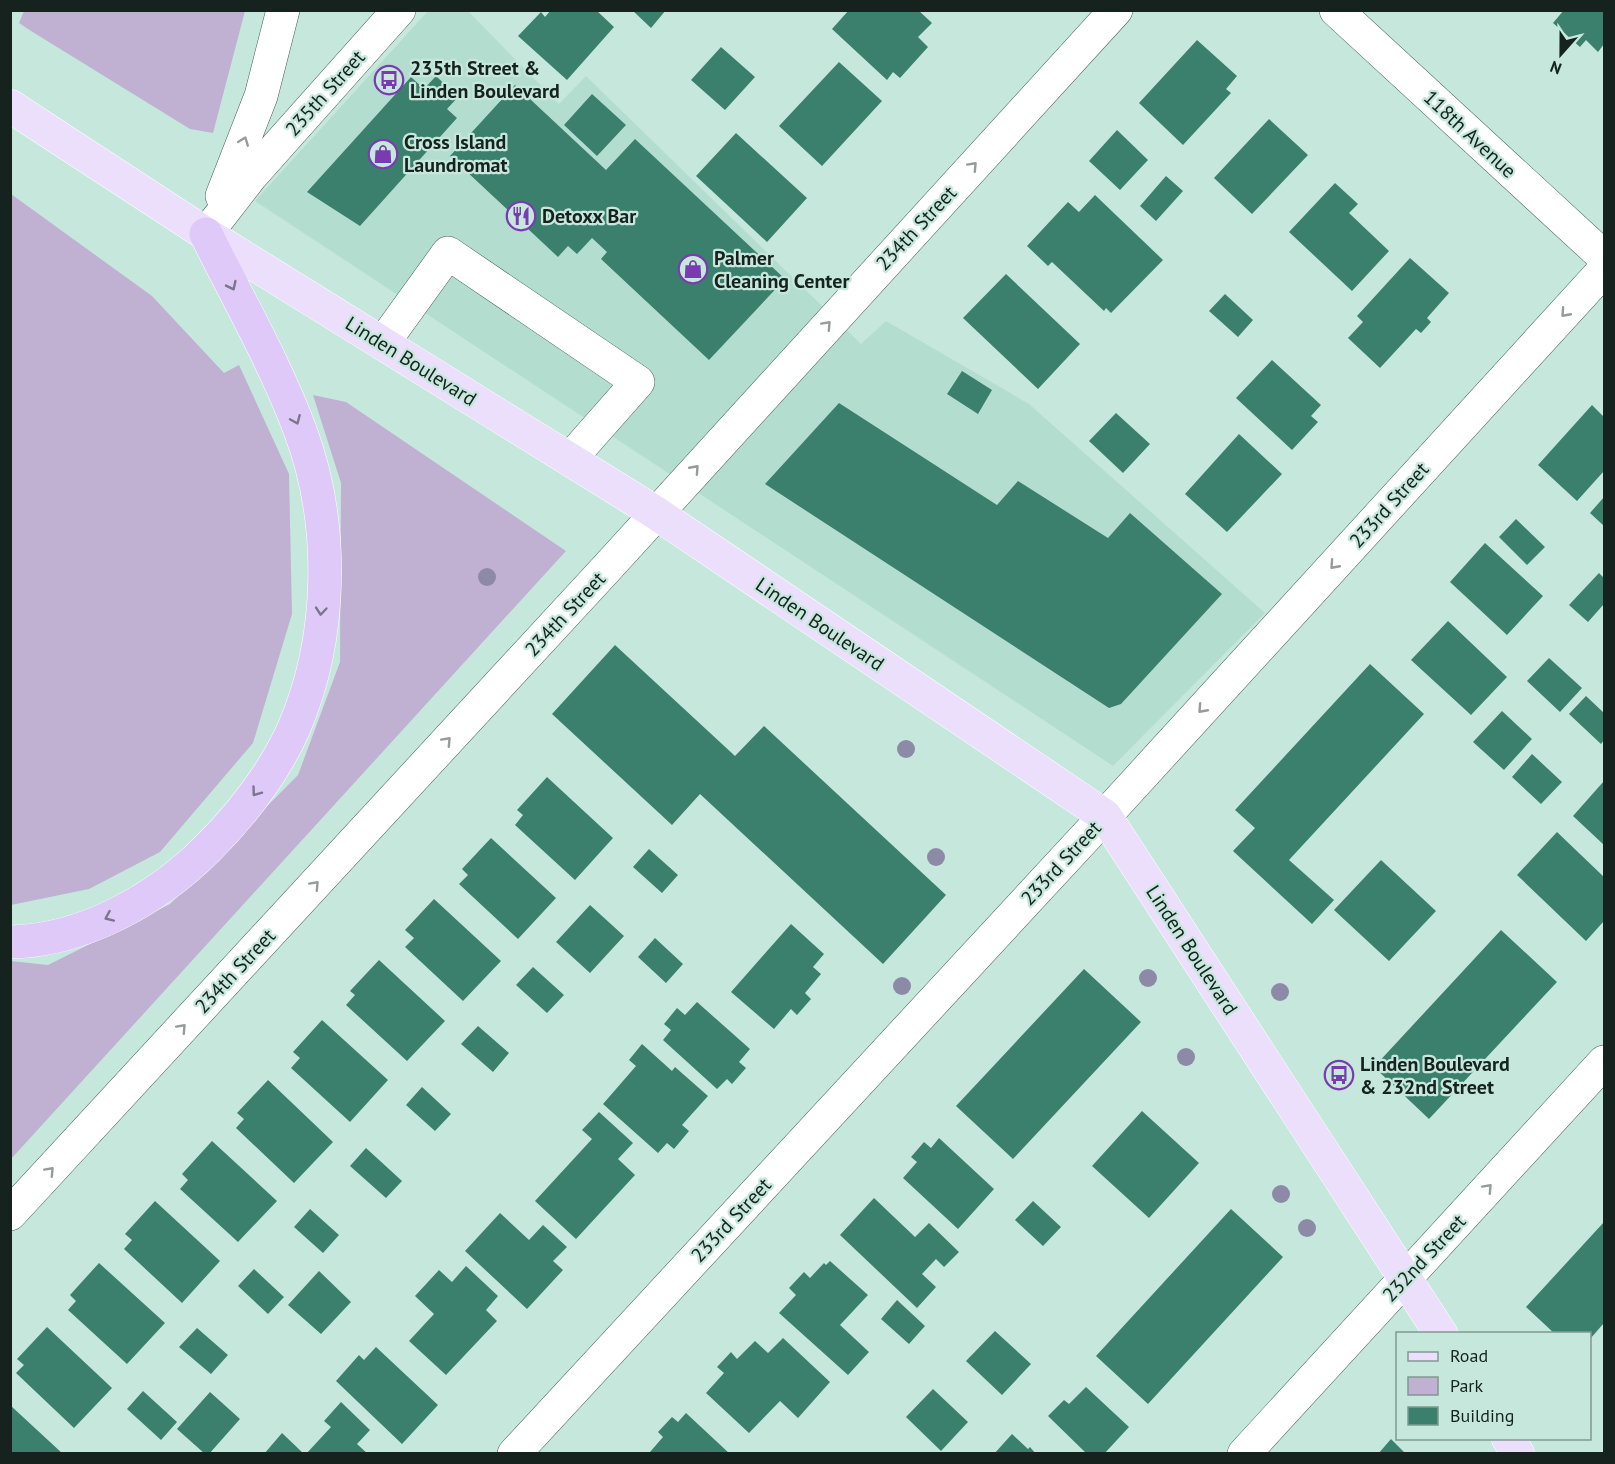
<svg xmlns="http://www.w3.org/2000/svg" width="1615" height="1464" font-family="'PT Sans',sans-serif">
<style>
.built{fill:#b3decf}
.green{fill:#c0b1d3}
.building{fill:#3a806c}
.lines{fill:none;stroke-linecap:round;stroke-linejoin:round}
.minor-casing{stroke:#446258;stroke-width:34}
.major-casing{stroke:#fff;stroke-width:34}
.highway-casing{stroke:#fff;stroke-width:34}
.minor{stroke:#fff;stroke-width:33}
.major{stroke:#ecdffb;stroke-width:33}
.highway{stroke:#dfc9f8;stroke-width:33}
.tree{fill:#8d8aa8}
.oneway{stroke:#969c9a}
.oneway2{stroke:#7a768b}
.labels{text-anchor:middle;stroke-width:4.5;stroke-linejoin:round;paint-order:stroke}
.poi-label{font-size:20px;font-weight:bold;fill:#16221e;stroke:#c6e8dc;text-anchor:start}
.street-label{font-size:20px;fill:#16221e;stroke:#c6e8dc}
</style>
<rect width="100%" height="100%" fill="#c6e8dc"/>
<path class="built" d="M428,11h40l91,93 27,-28 275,268 25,-23 143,83 236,209 -152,153 -858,-565z"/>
<path class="green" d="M24,11h221l-32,122 -23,-4 -159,-98 -12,-8z
M11,194l141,102 72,77 15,-8 50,109 3,140 -39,129 -93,109 -71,37 -78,16z
M313,395l33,7 220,149 -555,608v-198l37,4 122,-61 128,-129 42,-113 1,-179z"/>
<path class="building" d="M551,10h45l18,17 -47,53 -49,-44 23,-24 4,5z
M632,10h34l-15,18z
M849,10h69l14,13 -14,14 10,10 -28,31 -7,-6 -6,8 -55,-51z
M1564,10h40v34l-6,8 -12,-12 -6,7 -27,-24z
M1197,40l40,36 -11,13 5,4 -48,52 -44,-42z
M721,47l34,30 -30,33 -34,-30z
M839,62l43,39 -60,65 -43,-40z
M436,76l22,21 -11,12 10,9 -97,108 -53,-34 104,-115 13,12z
M515,85l91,85 29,-31 150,140 -76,81 -108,-101 6,-7 -15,-14 -15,16 -9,-8 -10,11 -108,-101z
M592,94l34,31 -29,31 -33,-31z
M1269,119l39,36 -56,59 -38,-36z
M1117,130l31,30 -28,30 -31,-29z
M736,133l71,65 -40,44 -71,-66z
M1166,176l17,15 -27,30 -16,-15z
M1335,183l23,21 -9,9 40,38 -37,40 -63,-59z
M1095,195l68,65 -52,53 -5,-5 -2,3 -52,-49 -4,4 -21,-20 41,-44 11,10z
M1410,258l39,35 -22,25 4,4 -10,11 -5,-4 -36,39 -32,-30 15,-16 -6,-6z
M1006,274l74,70 -42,45 -75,-71z
M1225,294l28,26 -15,17 -29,-26z
M1272,360l49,45 -10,11 7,6 -26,28 -56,-52z
M962,371l30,19 -14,24 -31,-20z
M839,403l158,102 21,-24 90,57 22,-25 92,81 -101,110 -12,4 -344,-224z
M1592,405l12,12v54l-27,30 -39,-36z
M1116,413l34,31 -27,29 -34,-32z
M1239,434l43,40 -55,58 -42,-38z
M1604,497v29l-14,-13z
M1516,519l29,28 -18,18 -28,-28z
M1485,543l58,53 -36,39 -57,-53z
M1599,573l5,5v26l-16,18 -19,-17z
M1448,621l59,56 -36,38 -60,-55z
M615,645l120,111 29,-30 182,169 -63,69 -183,-170 -28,31 -120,-111z
M1549,658l33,30 -22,24 -33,-31z
M1370,664l54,50 -135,146 45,40 -22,24 -79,-73 22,-23 -20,-18z
M1586,696l18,17v27l-3,4 -32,-30z
M1502,711l30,28 -28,31 -31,-28z
M1532,754l30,28 -21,22 -29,-27z
M547,777l66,61 -38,42 -60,-55 8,-10 -6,-5z
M1604,781v64l-31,-29z
M1557,832l47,45v44l-18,20 -69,-66z
M491,838l65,60 -38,41 -59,-55 9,-9 -6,-6z
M649,849l29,26 -16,18 -29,-26z
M1381,860l55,51 -47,50 -55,-51z
M434,899l67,62 -38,40 -58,-54 9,-9 -9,-8z
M590,905l34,31 -34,37 -34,-31z
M791,924l33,30 -11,13 8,7 -16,19 6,6 -14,16 -6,-6 -17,20 -43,-37z
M1501,930l56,52 -128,137 -55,-52z
M655,938l28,26 -17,19 -28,-26z
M379,960l66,61 -38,40 -61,-56 9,-10 -5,-4z
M533,967l31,28 -17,18 -31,-28z
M1084,969l57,53 -128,137 -57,-53z
M697,1002l53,47 -11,13 7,6 -14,16 -5,-5 -10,10 -54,-49 8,-10 -7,-6 13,-16 8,7z
M322,1020l66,60 -38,42 -59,-54 9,-10 -7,-6z
M478,1026l31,27 -16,19 -32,-28z
M642,1044l30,27 3,-4 33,29 -26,29 7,6 -15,18 -7,-6 -9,10 -55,-49 33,-38 -7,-6z
M268,1080l65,62 -39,41 -58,-55 8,-9 -7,-6z
M422,1087l29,27 -16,17 -29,-26z
M1142,1111l57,52 -50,55 -57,-52z
M599,1112l34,31 -15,16 17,16 -59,64 -41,-38 57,-62 -10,-9z
M939,1138l55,51 -36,40 -55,-51 14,-16 -6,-5 13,-15 7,6z
M212,1141l65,60 -39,41 -58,-53 8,-9 -6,-6z
M366,1148l36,33 -16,17 -36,-32z
M874,1198l41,39 14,-14 30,29 -15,15 -8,-8 -14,15 14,13 -19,21 -77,-73z
M155,1201l65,60 -38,42 -58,-54 8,-9 -7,-6z
M1033,1201l28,26 -18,19 -28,-26z
M310,1209l29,26 -16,18 -29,-26z
M1231,1209l52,48 -135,147 -52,-48z
M500,1213l29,27 14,-15 24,22 -14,14 10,9 -36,39 -62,-58z
M1604,1222v101l-14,16v-5h-35l-29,-27z
M830,1261l38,34 -28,30 29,27 -21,23 -69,-62 17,-18 -7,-7 15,-16 6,6 14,-15 2,2z
M99,1263l66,60 -38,41 -59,-54 8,-9 -6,-6z
M466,1266l32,30 -12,14 11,11 -51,54 -37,-34 25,-27 -19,-18 24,-26 13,12z
M254,1269l30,28 -16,17 -30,-28z
M319,1271l32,31 -30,32 -33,-29z
M897,1300l28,26 -16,18 -28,-25z
M47,1327l65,61 -38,40 -58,-55 8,-8 -7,-6z
M197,1328l31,27 -17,19 -32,-27z
M995,1331l36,33 -29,31 -36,-34z
M783,1338l47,44 -32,36 -18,-17 -31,32 -43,-40 18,-20 -7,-6 14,-15 6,7 18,-18 13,12z
M376,1347l62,58 -36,39 -66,-63 23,-26 5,5z
M1086,1387l43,40 -25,27h-17l-39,-38 16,-16 5,4z
M933,1389l35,33 -27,29 -35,-34z
M143,1391l34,31 -16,18 -34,-31z
M210,1392l30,27 -31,35h-4l-28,-25z
M341,1402l29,28 -13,14 11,10h-62l25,-27 -7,-6z
M10,1405l53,49h-53z
M686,1413l44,41 -80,-2 13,-15 -5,-5 14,-15 6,5z
M282,1433l22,21h-40z
M1012,1434l16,15 2,-2 6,7h-42z
M1391,1439l15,15h-28z"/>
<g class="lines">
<g class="minor-casing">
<path id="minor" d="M1336,10l268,247
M222,196l39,-100 22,-86
M206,234l45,-58 148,-166
M383,343l65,-90 190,129 -68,77
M10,1214l596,-645 510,-559
M514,1454l591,-638 499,-546
M1244,1454l360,-392"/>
</g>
<g class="major-casing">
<path id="major" d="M10,106l196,128 450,279 449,303 336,518
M1508,1438l10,16"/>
</g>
<g class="highway-casing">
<path id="highway" d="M10,942c73,-1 147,-43 197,-93 35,-35 67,-76 87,-121 39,-91 41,-205 6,-298 -25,-67 -62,-131 -94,-196"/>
</g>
<use href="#minor" class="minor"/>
<use href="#major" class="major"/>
<use href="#highway" class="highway"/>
</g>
<g class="tree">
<circle cx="487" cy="577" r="9"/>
<circle cx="906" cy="749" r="9"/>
<circle cx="936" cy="857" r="9"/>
<circle cx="1148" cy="978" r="9"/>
<circle cx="902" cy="986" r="9"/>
<circle cx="1280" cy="992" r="9"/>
<circle cx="1186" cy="1057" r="9"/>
<circle cx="1281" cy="1194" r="9"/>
<circle cx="1307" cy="1228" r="9"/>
</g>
<defs><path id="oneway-chevron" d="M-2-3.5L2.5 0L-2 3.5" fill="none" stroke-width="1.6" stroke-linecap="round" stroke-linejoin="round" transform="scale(1.5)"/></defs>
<g class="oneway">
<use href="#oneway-chevron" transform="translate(244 141) rotate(-69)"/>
<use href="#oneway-chevron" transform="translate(973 166) rotate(-47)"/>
<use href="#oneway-chevron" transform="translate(1565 313) rotate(132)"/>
<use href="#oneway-chevron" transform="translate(827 325) rotate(-47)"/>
<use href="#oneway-chevron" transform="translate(695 469) rotate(-48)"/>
<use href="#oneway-chevron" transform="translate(1334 565) rotate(132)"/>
<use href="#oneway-chevron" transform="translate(1202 709) rotate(132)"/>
<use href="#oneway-chevron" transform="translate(447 741) rotate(-47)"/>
<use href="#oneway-chevron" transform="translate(315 885) rotate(-47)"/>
<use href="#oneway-chevron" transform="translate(182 1028) rotate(-47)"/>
<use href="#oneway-chevron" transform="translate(50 1171) rotate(-47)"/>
<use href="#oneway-chevron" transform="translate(1488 1188) rotate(-47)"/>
</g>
<g class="oneway2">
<use href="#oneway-chevron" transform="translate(232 286) rotate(64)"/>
<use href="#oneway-chevron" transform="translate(296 420) rotate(67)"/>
<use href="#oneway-chevron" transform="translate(321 611) rotate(95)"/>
<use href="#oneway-chevron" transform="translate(256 792) rotate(126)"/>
<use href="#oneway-chevron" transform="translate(109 917) rotate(156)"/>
</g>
<defs>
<g id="bus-ring" transform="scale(1.5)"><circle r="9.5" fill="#c6e8dc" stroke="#7b3bb0" stroke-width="1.5"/><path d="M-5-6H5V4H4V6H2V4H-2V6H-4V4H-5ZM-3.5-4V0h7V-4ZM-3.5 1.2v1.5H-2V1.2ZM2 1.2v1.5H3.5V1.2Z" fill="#7b3bb0"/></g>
<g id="shop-ring" transform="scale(1.5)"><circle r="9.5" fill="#c6e8dc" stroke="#7b3bb0" stroke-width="1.5"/><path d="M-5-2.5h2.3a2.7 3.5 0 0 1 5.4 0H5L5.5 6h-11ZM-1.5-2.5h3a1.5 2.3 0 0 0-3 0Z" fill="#7b3bb0"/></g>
<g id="restaurant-ring" transform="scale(1.5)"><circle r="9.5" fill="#c6e8dc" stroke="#7b3bb0" stroke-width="1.5"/><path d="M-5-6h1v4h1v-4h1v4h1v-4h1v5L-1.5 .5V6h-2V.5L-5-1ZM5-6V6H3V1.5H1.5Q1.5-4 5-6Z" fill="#7b3bb0"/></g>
</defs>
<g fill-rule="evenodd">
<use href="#bus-ring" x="389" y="80"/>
<use href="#shop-ring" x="383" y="154"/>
<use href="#restaurant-ring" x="521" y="216"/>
<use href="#shop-ring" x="693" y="269"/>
<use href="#bus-ring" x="1339" y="1075"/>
</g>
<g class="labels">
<g class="poi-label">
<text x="410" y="75">235th Street &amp;<tspan x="410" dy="23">Linden Boulevard</tspan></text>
<text x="404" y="149">Cross Island<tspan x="404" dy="23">Laundromat</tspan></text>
<text x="542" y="223">Detoxx Bar</text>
<text x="714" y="265">Palmer<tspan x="714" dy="23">Cleaning Center</tspan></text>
<text x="1360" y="1071">Linden Boulevard<tspan x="1360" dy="23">&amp; 232nd Street</tspan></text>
</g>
<g class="street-label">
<text transform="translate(325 93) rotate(-48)" y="7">235th Street</text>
<text transform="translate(1470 134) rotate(43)" y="7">118th Avenue</text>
<text transform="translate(916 228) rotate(-47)" y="7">234th Street</text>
<text transform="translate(411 361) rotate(32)" y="7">Linden Boulevard</text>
<text transform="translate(1389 505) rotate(-48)" y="7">233rd Street</text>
<text transform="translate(565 614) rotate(-47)" y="7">234th Street</text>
<text transform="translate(820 624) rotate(34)" y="7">Linden Boulevard</text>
<text transform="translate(1061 863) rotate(-47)" y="7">233rd Street</text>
<text transform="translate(1192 950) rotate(57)" y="7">Linden Boulevard</text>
<text transform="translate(235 971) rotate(-47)" y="7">234th Street</text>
<text transform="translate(731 1220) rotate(-47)" y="7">233rd Street</text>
<text transform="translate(1424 1258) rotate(-47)" y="7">232nd Street</text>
</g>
</g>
<rect width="1615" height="1464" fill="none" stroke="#16221e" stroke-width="24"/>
<rect x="1396" y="1332" width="195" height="108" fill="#c6e8dc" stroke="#809990" stroke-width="1.5"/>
<rect x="1408" y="1352" width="30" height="9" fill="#ecdffb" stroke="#809990" stroke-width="1.5"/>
<text x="1450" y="1362" font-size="18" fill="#16221e">Road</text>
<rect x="1408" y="1377" width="30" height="18" fill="#c0b1d3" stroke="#809990" stroke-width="1.5"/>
<text x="1450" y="1392" font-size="18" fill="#16221e">Park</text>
<rect x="1408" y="1407" width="30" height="18" fill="#3a806c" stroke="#809990" stroke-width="1.5"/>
<text x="1450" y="1422" font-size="18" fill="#16221e">Building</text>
<g transform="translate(1561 54) rotate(201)" stroke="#c6e8dc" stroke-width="4.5" paint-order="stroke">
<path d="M0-4.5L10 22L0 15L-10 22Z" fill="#16221e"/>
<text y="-9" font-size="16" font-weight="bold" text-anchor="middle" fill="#16221e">N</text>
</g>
</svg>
